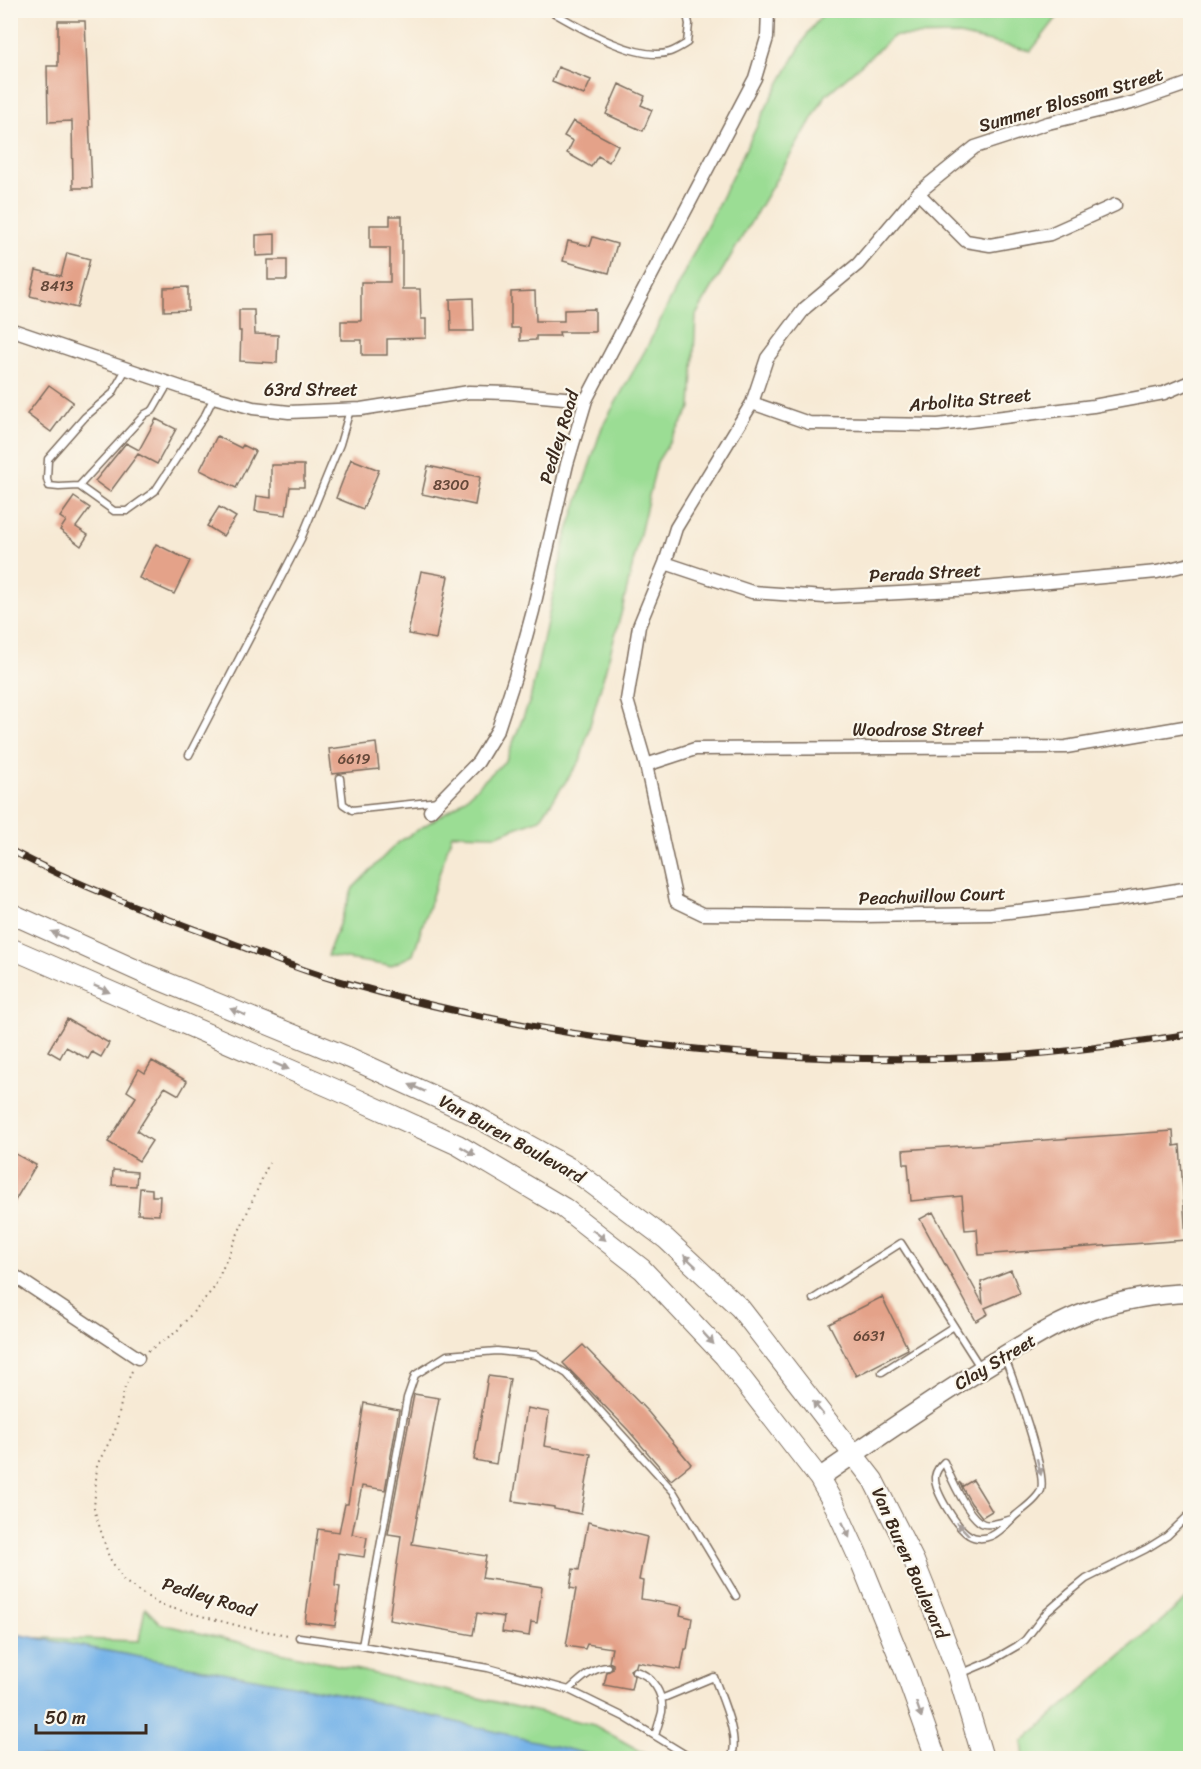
<svg xmlns="http://www.w3.org/2000/svg" width="1201" height="1769" font-family="Sriracha,sans-serif">
<style>
.green{fill:#9bdd94;stroke:#6b8459;stroke-width:1.5}
.water{fill:#76b3e8;stroke:#586e83;stroke-width:1.5}
.building{fill:#e4a289}
.lines{fill:none;stroke-linecap:round;stroke-linejoin:round}
.service-casing{stroke:#7d6d5e;stroke-width:9}
.minor-casing{stroke:#7d6d5e;stroke-width:15}
.secondary-casing{stroke:#7d6d5e;stroke-width:21}
.primary-casing{stroke:#7d6d5e;stroke-width:22}
.path{stroke:#7d6d5e;stroke-width:2;stroke-dasharray:1.5 4.5;stroke-linecap:butt}
.service{stroke:#fff;stroke-width:6}
.minor{stroke:#fff;stroke-width:12}
.secondary{stroke:#fff;stroke-width:18}
.primary{stroke:#fff;stroke-width:20}
.rail-casing{stroke:#3b2a1e;stroke-width:7}
.rail{stroke:#fbf7ec;stroke-width:4.5;stroke-dasharray:14;stroke-linecap:butt}
.oneway{fill:#a79f9a}
.labels{text-anchor:middle;stroke-width:4.5;stroke-linejoin:round;paint-order:stroke}
.number-label{font-size:15px;fill:#654839}
.street-label{font-size:18px;fill:#3b2a1e;stroke:#fbf7ec}
</style>
<rect width="100%" height="100%" fill="#fbf7ec"/>
<filter id="ink" filterUnits="userSpaceOnUse"><feTurbulence type="fractalNoise" baseFrequency=".0167" numOctaves="2"/><feDisplacementMap in="SourceGraphic" scale="12" xChannelSelector="R" yChannelSelector="G"/><feConvolveMatrix kernelMatrix="1 2 1 2 8 2 1 2 1" color-interpolation-filters="sRGB"/></filter>
<filter id="wash" filterUnits="userSpaceOnUse"><feTurbulence type="fractalNoise" baseFrequency=".008" numOctaves="4" result="noise"/><feDisplacementMap in="SourceGraphic" scale="24" xChannelSelector="R" yChannelSelector="G"/><feGaussianBlur stdDeviation="1.35" result="paint"/><feColorMatrix in="noise" values="0 0 0 0 0 0 0 0 0 0 0 0 0 0 0 0 0 1.4 0 .05"/><feComposite in="paint" operator="in"/></filter>
<g filter="url(#wash)">
<rect width="100%" height="100%" fill="#f7ead5"/>
<path class="green" d="M825,11h237l-31,40 -72,-16 -65,1 -68,59 -130,220 -5,93 -34,54 -36,152 -41,147 -40,58 -43,16 -45,-1 -39,121 -23,11 -63,-10 26,-68 44,-45 62,-39 47,-44 24,-60 35,-160 37,-113 45,-80 122,-245 39,-69z
M1190,1596v162h-166l-2,-16z
M145,1608l16,16 433,101 59,33h-642v-121l128,4z"/>
<path class="water" d="M10,1633l331,61 263,64h-593z"/>
<g id="blocks">
<path class="building" d="M58,21h27l7,167h-19l-1,-67 -24,1 -1,-56h11z
M558,67l33,13 -7,15 -32,-13z
M619,84l26,12 -4,9 11,5 -9,21 -37,-17z
M573,121l45,24 -9,17 -11,-6 -7,11 -24,-14 6,-12 -9,-5z
M390,216h12v73h18l1,30h5v19l-39,1v16h-25v-15h-21v-19h20v-39h29v-34h-20v-23h20z
M275,234v21l-19,1v-21z
M593,237l24,7 -8,29 -46,-12 5,-20 22,5z
M67,253l23,6 -13,49 -47,-12 6,-26 25,6z
M268,260h19v20h-19z
M188,287v23l-24,1v-23z
M535,291l1,30h28v-11l31,-1v23h-36l1,4h-24v4l-16,1v-13h-9v-36z
M473,298l1,33h-23l-1,-32z
M239,310h15l1,24 23,1 -1,28 -37,-2 1,-30h-2z
M49,385l24,17 -22,30 -24,-18z
M156,419l20,10 -19,35 -19,-10 -28,38 -15,-11 31,-38 13,7z
M217,436l24,12 2,-3 12,6 -19,37 -36,-18z
M351,459l28,11 -16,39 -27,-11z
M271,465h33v22h-14l-4,28 -31,-4 2,-15 14,2z
M428,466l52,11 -5,28 -53,-11z
M74,497l16,11 -14,19 12,8 -7,11 -21,-16 6,-9 -6,-4z
M219,507l17,10 -13,19 -16,-10z
M156,544l34,17 -16,33 -35,-16z
M421,571l27,5 -12,63 -28,-5z
M376,743l3,26 -47,5 -3,-25z
M67,1019l42,24 -8,14 -9,-5 -4,7 -22,-12 -6,11 -12,-7z
M152,1061l35,20 -8,14 -14,-8 -28,44 15,10 -13,20 -31,-19 28,-45 -9,-6 12,-22 6,4z
M1173,1131l1,15 6,-1 6,95 -207,15 -2,-26 -12,1 -3,-34 -51,5 -3,-37h-4l-1,-14z
M10,1151l26,14 -26,44z
M113,1170l24,2 -1,14 -24,-1z
M140,1188l12,1v7h8l-1,19 -21,-1z
M933,1212l50,92 -2,-22 30,-12 9,23 -35,15 3,6 -12,7 -56,-102z
M882,1297l26,52 -52,27 -27,-52z
M583,1345l66,68 42,51 -20,16 -43,-50 -65,-67z
M488,1376l22,3 -14,85 -22,-4z
M414,1394l25,4 -27,146 74,12 -4,22 60,9 -5,36 -6,-1 -2,14 -27,-4 2,-15 -27,-4 -4,22 -84,-15 12,-84 -13,-2z
M364,1403l35,7 -14,80 -23,-4 -10,48 15,3 -3,20 -26,-4 -3,33 5,1 -5,39 -30,-4 13,-93 21,3 6,-28h3z
M527,1408l22,4 -5,34 47,8 -10,60 -27,-5v-2l-41,-6z
M973,1480l19,31 -10,6 -11,-14 -12,-21 4,4z
M588,1522l59,15 -8,43 4,1 -2,18 41,7 -2,9 12,3 -5,31h-2l-4,21 -44,-8 -1,4 -6,4 4,6 -3,14 -27,-5 3,-13 6,-3v-5l-4,-2 3,-14 -25,-4 -2,5 -19,-3 10,-57 -6,-1 3,-19 6,1z"/>
</g>
</g>
<g filter="url(#ink)">
<use href="#blocks" fill-opacity="0" stroke="#7d6d5e" stroke-width="1.5"/>
<g class="lines">
<g class="service-casing">
<path id="service" d="M549,10c28,16 89,53 121,42 6,-2 12,-6 17,-9l2,-19 -3,-14
M168,384l-15,26 -8,4 -66,72 35,25h13l28,-20 50,-76 9,-18
M79,486l-20,1 -10,-1 -2,-7 1,-20 37,-42 27,-23 14,-25
M189,755l112,-216 39,-95 10,-34
M340,778l3,26 9,6 87,-9
M813,1299l88,-56 79,124
M1005,1358c8,21 42,114 36,132 -4,10 -18,19 -26,26 -7,7 -15,16 -24,20 -7,3 -16,3 -22,-1 -12,-7 -35,-44 -34,-58 1,-7 5,-11 9,-15 6,14 25,58 40,62 8,2 20,-3 28,-5
M882,1372l72,-46
M299,1637l63,9
M635,1671c17,4 29,23 27,41 -2,8 -5,16 -7,24
M960,1674l31,-13 26,-15 8,-6 21,-27 24,-21 16,-13 60,-30 21,-13 23,-22
M569,1690c11,-10 24,-23 39,-23
M661,1699l53,-22c7,20 27,62 17,81
M691,1758l-67,-41 -55,-27 -81,-22 -126,-22 45,-248 8,-23 32,-20 50,-4 39,4 31,19 106,117 63,105"/>
</g>
<g class="minor-casing">
<path id="minor" d="M1190,83l-55,19 -87,21 -73,24 -57,46 -60,71 -53,44 -38,50 -15,45 -76,125 -11,35 -26,63 -12,74 19,65 30,136 27,13 159,2 129,-2 123,-14 76,-12
M918,193l48,48 24,4 60,-11 65,-29
M10,329l182,62 61,17 36,4 72,-3 108,-17 40,1 77,7
M752,403l57,20 129,2 155,-19 71,-13 26,-11
M665,563l87,29 73,5 148,-8 184,-17 33,-8
M646,765l49,-16 371,-2 124,-21
M430,811l48,-49 20,-33 17,-52 18,-66 34,-147 19,-64 169,-322 12,-40 1,-28
M10,1273l128,85"/>
</g>
<g class="secondary-casing">
<path id="secondary" d="M819,1478c58,-40 116,-80 176,-117 29,-17 60,-38 92,-49 34,-12 68,-18 103,-19"/>
</g>
<g class="primary-casing">
<path id="primary" d="M10,913l133,60 207,85 116,53 109,60 91,68 74,69 133,172 41,81 21,53 22,57 26,87
M10,948l329,143 119,54 106,63 78,61 83,88 94,121 16,28 27,59 43,106 31,87"/>
</g>
<path class="path" d="M148,1351l28,-19 38,-44 55,-125
M132,1371l-8,19 -9,41 -18,34 -3,44 15,48 15,24 36,24 87,23 41,7"/>
<use href="#service" class="service"/>
<use href="#minor" class="minor"/>
<use href="#secondary" class="secondary"/>
<use href="#primary" class="primary"/>
<g class="rail-casing">
<path id="rail" d="M10,850c67,35 138,62 208,88 40,14 80,32 121,43 211,61 432,85 652,76 67,-3 133,-13 199,-23"/>
</g>
<use href="#rail" class="rail"/>
</g>
<defs><path id="oneway-solid" d="M-6-.8H1V-3.2L6.5 0L1 3.2V.8H-6Z" transform="scale(1.5)"/></defs>
<g class="oneway">
<use href="#oneway-solid" transform="translate(59 935) rotate(-156)"/>
<use href="#oneway-solid" transform="translate(102 989) rotate(24)"/>
<use href="#oneway-solid" transform="translate(238 1012) rotate(-157)"/>
<use href="#oneway-solid" transform="translate(281 1066) rotate(23)"/>
<use href="#oneway-solid" transform="translate(417 1088) rotate(-156)"/>
<use href="#oneway-solid" transform="translate(468 1151) rotate(31)"/>
<use href="#oneway-solid" transform="translate(599 1235) rotate(38)"/>
<use href="#oneway-solid" transform="translate(690 1261) rotate(-137)"/>
<use href="#oneway-solid" transform="translate(708 1338) rotate(47)"/>
<use href="#oneway-solid" transform="translate(818 1408) rotate(-128)"/>
<use href="#oneway-solid" transform="translate(1039 1467) rotate(76)"/>
<use href="#oneway-solid" transform="translate(963 1529) rotate(-134)"/>
<use href="#oneway-solid" transform="translate(846 1530) rotate(65)"/>
<use href="#oneway-solid" transform="translate(919 1710) rotate(71)"/>
</g>
</g>
<g class="labels">
<g class="number-label">
<text x="57" y="291">8413</text>
<text x="451" y="490">8300</text>
<text x="354" y="764">6619</text>
<text x="869" y="1341">6631</text>
</g>
<g class="street-label">
<text transform="translate(1071 100) rotate(-16)" y="6">Summer Blossom Street</text>
<text x="311" y="396">63rd Street</text>
<text transform="translate(970 400) rotate(-5)" y="6">Arbolita Street</text>
<text transform="translate(559 437) rotate(-73)" y="6">Pedley Road</text>
<text transform="translate(925 573) rotate(-3)" y="6">Perada Street</text>
<text x="918" y="736">Woodrose Street</text>
<text transform="translate(932 896) rotate(-2)" y="6">Peachwillow Court</text>
<text transform="translate(512 1139) rotate(29)" y="6">Van Buren Boulevard</text>
<text transform="translate(995 1362) rotate(-31)" y="6">Clay Street</text>
<text transform="translate(910 1563) rotate(66)" y="6">Van Buren Boulevard</text>
<text transform="translate(209 1597) rotate(17)" y="6">Pedley Road</text>
</g>
</g>
<rect width="1201" height="1769" fill="none" stroke="#fbf7ec" stroke-width="36"/>
<path d="M36 1724v9h110v-9" fill="none" stroke="#3b2a1e" stroke-width="3"/>
<text x="45" y="1724" font-size="18" fill="#3b2a1e" stroke="#fbf7ec" stroke-width="4.5" paint-order="stroke">50 m</text>
</svg>
